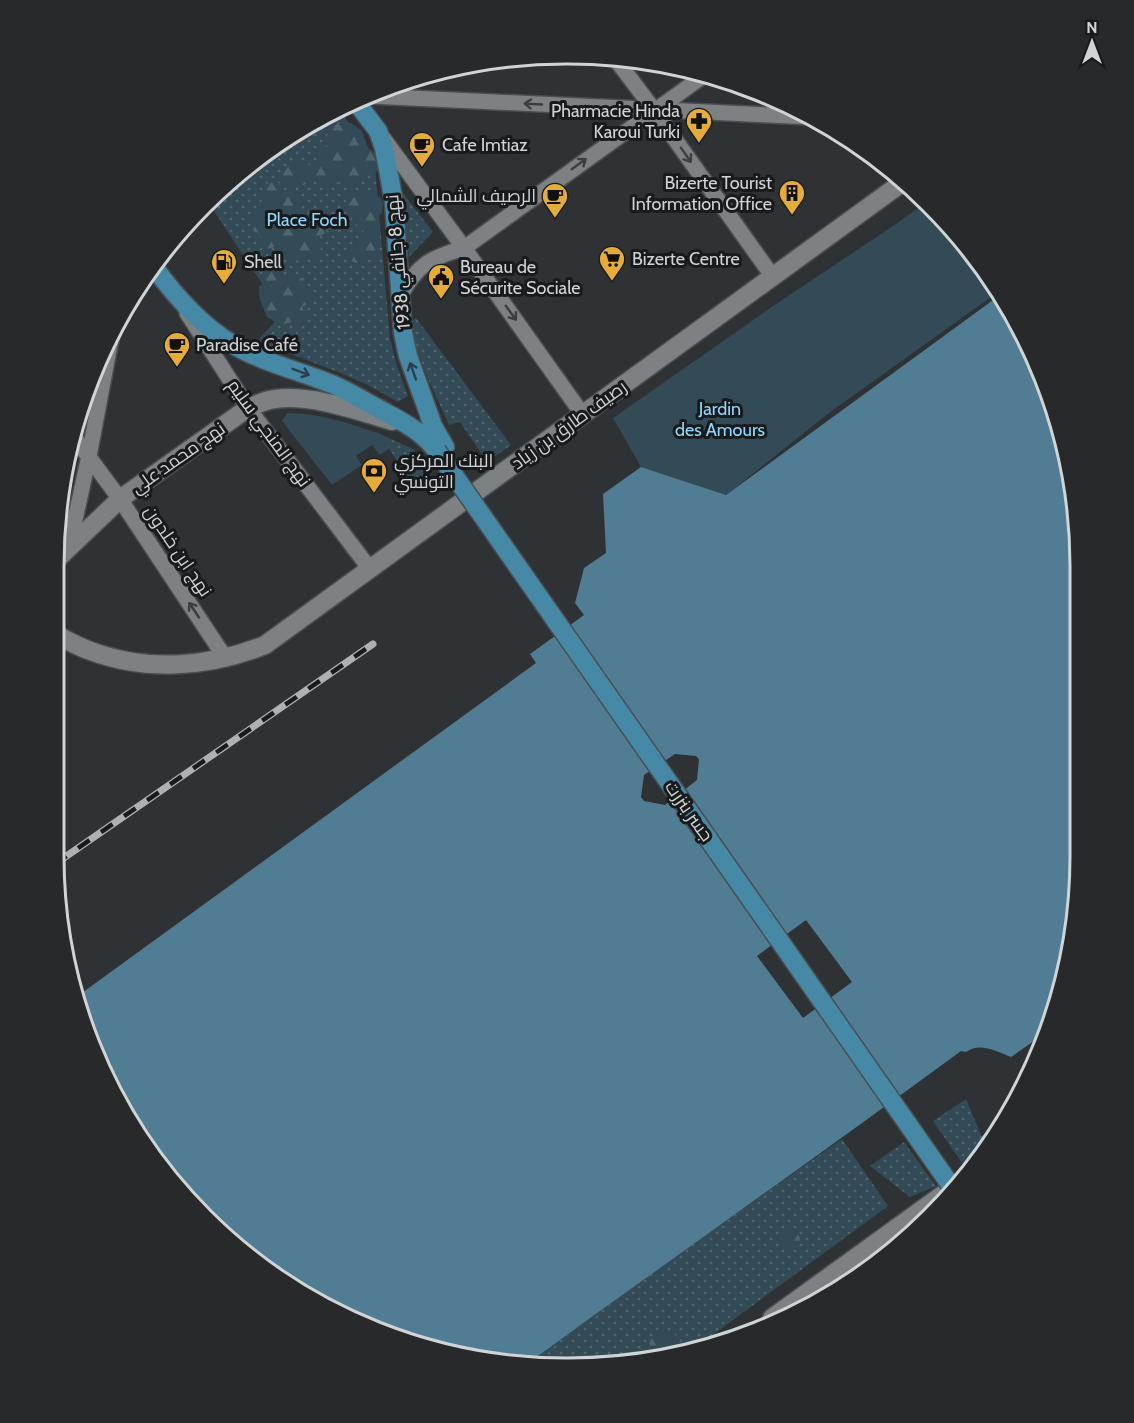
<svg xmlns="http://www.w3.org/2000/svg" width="1134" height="1423" font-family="Cabin,Cairo,sans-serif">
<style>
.grass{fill:url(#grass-dots)}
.forest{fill:url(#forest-firs)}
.garden{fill:#324b57}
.water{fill:#517d94;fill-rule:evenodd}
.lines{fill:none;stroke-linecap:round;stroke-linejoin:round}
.street-casing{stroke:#4b4e50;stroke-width:18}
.secondary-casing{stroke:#4b4e50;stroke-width:21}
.primary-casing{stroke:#4b4e50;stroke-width:21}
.street{stroke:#7d8184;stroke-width:15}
.secondary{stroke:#7d8184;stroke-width:18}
.primary{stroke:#4589a6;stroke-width:18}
.rail-casing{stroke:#aeb1b2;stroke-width:7}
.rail{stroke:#181a1b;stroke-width:4.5;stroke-dasharray:14;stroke-linecap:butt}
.primary-bridge-casing{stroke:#4b4e50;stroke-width:21;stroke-linecap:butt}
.primary-bridge{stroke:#4589a6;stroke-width:18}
.oneway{stroke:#3b3e40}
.oneway2{stroke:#28414c}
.labels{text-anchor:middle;stroke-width:6;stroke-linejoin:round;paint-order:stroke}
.poi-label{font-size:18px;fill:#d1d4d5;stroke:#181a1b;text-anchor:start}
.park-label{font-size:18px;fill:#8ed8fd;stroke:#181a1b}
.street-label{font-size:18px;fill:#d1d4d5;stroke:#181a1b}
.rim{fill:none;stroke:#d1d4d5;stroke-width:3}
</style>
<defs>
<pattern id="grass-dots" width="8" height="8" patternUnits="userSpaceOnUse" patternTransform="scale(1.5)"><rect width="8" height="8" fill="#324b57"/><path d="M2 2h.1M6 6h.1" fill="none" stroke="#4f646e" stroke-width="1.8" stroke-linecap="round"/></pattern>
<pattern id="forest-firs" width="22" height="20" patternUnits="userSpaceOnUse" patternTransform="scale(1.5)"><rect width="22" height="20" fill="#324b57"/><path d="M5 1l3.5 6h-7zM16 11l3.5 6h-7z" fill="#4f646e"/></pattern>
</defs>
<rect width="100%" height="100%" fill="#2e3234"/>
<path class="grass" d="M339,110l35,46 16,183 7,27 11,30 -10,6 -30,-17 -30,-13 -81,-31 25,-27 -72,-109 101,-82z
M402,192l31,40 -24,25z
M416,318l95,127 -24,17 -27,-40 -11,3 -21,-46 -12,-31 -6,-26z
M378,433l37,17 -2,8 18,24 -13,9z
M966,1099l18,43 -20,24 -31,-45z
M842,1139l46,67 -200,147 -121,16 -40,-5 156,-113z
M904,1142l32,44 -26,11 -40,-31z"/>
<path class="forest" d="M340,122l11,1 11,8 6,17 6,4 6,6 -1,9 -5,9 -11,-4 -2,9 -3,3h-8l-6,-5c-13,10 -15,6 -28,-1l-12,7 -13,1 -8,-8v-9c16,-10 19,-4 36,-3 -5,-10 0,-16 9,-20 -3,-13 0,-18 12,-24z
M274,182l9,2 2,8 6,1 11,8v3l-4,5h4l3,6 10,-1 8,3c6,11 7,14 -5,21l4,7 -3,9c-22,13 -27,7 -39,-11l-8,5 -6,1 -4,-3 -3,-5 2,-6 -10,-7 -1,-8 8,-7 -1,-5 8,-12 -2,-5 3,-7z
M360,191l6,4 7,-3c11,7 10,9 9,21l-6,6 1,7 3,5 -2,6 2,3 -4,10 4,5 -4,5h-14l-4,3 -8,-2 -4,-9c6,-11 12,-9 18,-20 -6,-4 -9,-8 -9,-15 -8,-4 -9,-10 -9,-18l6,-7z
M275,260l7,6v7l3,2 4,-1h9l6,8v8l7,2 2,7 -3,5 -7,2v4l4,1 2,6 -3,6 -7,2 -7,-3 -12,3 -13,-8 -7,-17 -1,-13 8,-9c-4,-10 -2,-16 8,-18z
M782 1240a9 9 0 1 1 18 0a9 9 0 1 1-18 0Z
M664,1331c13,1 19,10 16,22l-27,5c-8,-12 -3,-24 11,-27z"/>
<path class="garden" d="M925,203l28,26 45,63 -169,121 -103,82 -85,-28 -28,-49 163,-114 117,-78z
M287,413l19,1 18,3 20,5 34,11 11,16 -9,6 -8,-10 -16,11 6,9 -30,20 -50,-64z"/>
<path class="water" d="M1000,295l11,16 42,91 26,131 1,323 -10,100 -19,59 -4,17 -36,25c-15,-6 -31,-15 -45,-5l-5,-1c-144,106 -290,208 -434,313l-93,-13 -124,-51 -106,-81 -81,-107 -48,-114 461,-335 -6,-9 54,-39 -9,-12 9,-35 22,-15 -3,-59 38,-27 85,28zM675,754l21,2 3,3 -2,21 -32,25 -21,-4 -3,-4 3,-22zM806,920l46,62 -49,36 -46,-62z"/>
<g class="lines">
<g class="street-casing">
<path id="street" d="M614,57l40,53 119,167
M370,96l441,21
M296,135l20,-15
M383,138l81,110 119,167
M400,296c18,-32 30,-38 64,-48l242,-174
M187,313l61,95 122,161
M74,437l46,62 106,160
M69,547l20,-91 23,-122"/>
</g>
<g class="secondary-casing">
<path id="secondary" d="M55,561l65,-62 128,-91c9,-4 18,-8 27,-9 36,-5 83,12 117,22
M55,634c11,6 22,12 33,16 57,22 120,18 177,-5l638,-463
M821,1301l11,-26
M772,1318l191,-138"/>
</g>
<g class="primary-casing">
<path id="primary" d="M356,102l22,29 6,17 10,54 9,131 5,23 18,50 7,20 12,21
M154,267c21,29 47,58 78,77 31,19 69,27 102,41 18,8 35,19 53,28 21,12 35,19 50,38"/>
</g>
<use href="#street" class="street"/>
<use href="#secondary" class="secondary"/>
<use href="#primary" class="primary"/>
<g class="rail-casing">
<path id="rail" d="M55,864l318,-220"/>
</g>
<use href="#rail" class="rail"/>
<g class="primary-bridge-casing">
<path id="primary-bridge" d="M437,451l517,739"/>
</g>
<use href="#primary-bridge" class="primary-bridge"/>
</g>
<defs><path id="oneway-shaft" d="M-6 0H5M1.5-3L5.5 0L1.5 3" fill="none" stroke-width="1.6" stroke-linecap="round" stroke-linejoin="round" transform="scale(1.5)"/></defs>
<g class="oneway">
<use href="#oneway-shaft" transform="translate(533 104) rotate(-177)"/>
<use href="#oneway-shaft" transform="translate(686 155) rotate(55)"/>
<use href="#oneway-shaft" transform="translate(579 164) rotate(-36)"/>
<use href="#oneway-shaft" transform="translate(511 313) rotate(54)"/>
<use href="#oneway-shaft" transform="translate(194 610) rotate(-124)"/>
</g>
<g class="oneway2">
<use href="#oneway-shaft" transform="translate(413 371) rotate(-109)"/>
<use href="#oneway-shaft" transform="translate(301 372) rotate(21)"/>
</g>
<defs>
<g id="pharmacy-pin" transform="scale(1.35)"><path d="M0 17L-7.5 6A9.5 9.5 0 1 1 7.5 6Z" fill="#e6ad36" stroke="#181a1b"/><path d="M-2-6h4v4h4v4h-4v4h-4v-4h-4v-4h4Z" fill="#111"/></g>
<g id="cafe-pin" transform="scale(1.35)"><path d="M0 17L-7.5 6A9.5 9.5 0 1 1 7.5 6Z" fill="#e6ad36" stroke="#181a1b"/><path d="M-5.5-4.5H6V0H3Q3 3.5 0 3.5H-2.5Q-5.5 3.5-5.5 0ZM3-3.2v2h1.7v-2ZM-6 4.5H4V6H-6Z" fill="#111"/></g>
<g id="building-pin" transform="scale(1.35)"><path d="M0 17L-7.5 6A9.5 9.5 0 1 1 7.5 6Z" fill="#e6ad36" stroke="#181a1b"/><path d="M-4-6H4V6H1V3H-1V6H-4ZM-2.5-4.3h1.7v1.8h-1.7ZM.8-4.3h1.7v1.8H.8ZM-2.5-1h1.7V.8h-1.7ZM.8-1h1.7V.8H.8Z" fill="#111"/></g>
<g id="supermarket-pin" transform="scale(1.35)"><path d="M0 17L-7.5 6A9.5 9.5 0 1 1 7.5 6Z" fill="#e6ad36" stroke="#181a1b"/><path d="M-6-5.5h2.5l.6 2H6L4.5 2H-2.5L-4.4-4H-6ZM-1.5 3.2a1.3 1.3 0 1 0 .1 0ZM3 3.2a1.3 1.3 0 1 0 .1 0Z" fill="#111"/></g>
<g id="fuel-pin" transform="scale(1.35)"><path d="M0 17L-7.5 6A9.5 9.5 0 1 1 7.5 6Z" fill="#e6ad36" stroke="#181a1b"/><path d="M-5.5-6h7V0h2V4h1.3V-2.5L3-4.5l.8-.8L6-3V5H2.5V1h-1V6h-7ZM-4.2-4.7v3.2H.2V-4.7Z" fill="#111"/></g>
<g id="civic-pin" transform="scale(1.35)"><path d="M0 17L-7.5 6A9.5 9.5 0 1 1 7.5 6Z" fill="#e6ad36" stroke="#181a1b"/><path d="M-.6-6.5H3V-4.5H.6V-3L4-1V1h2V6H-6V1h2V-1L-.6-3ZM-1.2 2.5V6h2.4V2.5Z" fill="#111"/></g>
<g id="bank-pin" transform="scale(1.35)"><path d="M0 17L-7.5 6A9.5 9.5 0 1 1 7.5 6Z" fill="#e6ad36" stroke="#181a1b"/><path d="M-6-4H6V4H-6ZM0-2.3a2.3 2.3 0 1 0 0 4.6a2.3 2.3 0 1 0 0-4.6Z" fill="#111"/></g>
</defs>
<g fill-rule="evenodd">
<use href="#pharmacy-pin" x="699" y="121"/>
<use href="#cafe-pin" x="422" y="145"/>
<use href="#building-pin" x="792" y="193"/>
<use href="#cafe-pin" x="555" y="196"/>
<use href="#supermarket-pin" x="612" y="259"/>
<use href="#fuel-pin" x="224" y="262"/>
<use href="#civic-pin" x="441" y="277"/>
<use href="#cafe-pin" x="177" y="345"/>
<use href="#bank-pin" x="374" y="471"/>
</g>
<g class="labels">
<g class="poi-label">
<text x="680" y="117" text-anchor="end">Pharmacie Hinda<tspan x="680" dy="21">Karoui Turki</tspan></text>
<text x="442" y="151">Cafe Imtiaz</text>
<text x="772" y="189" text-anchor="end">Bizerte Tourist<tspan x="772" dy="21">Information Office</tspan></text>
<text x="536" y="202" text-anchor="end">الرصيف الشمالي</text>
<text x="632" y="265">Bizerte Centre</text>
<text x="244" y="268">Shell</text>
<text x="460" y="273">Bureau de<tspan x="460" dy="21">Sécurite Sociale</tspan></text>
<text x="196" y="351">Paradise Café</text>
<text x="394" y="467">البنك المركزي<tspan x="394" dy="21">التونسي</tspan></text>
</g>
<g class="park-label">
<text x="307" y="226">Place Foch</text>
<text x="720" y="415">Jardin<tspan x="720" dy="21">des Amours</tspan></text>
</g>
<g class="street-label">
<text transform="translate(398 262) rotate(-95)" y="6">نهج 8 جانفي 1938</text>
<text transform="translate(569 425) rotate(-36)" y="6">رصيف طارق بن زياد</text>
<text transform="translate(269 433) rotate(54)" y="6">نهج المنجي سليم</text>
<text transform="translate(178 458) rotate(-35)" y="6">نهج محمد علي</text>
<text transform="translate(178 551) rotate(56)" y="6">نهج ابن خلدون</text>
<text transform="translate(689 811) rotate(55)" y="6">جسر بنزرت</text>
</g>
</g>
<path d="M0 0H1134V1423H0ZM566 64H568A502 502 0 0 1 1070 566V856A502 502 0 0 1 568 1358H566A502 502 0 0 1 64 856V566A502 502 0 0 1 566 64Z" fill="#27292a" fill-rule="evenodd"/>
<path class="rim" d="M566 64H568A502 502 0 0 1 1070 566V856A502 502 0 0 1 568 1358H566A502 502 0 0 1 64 856V566A502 502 0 0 1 566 64Z"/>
<g transform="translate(1092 42)" stroke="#181a1b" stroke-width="4.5" paint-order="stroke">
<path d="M0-4.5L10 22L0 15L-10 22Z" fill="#d1d4d5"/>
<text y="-9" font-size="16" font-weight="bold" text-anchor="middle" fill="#d1d4d5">N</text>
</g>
</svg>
